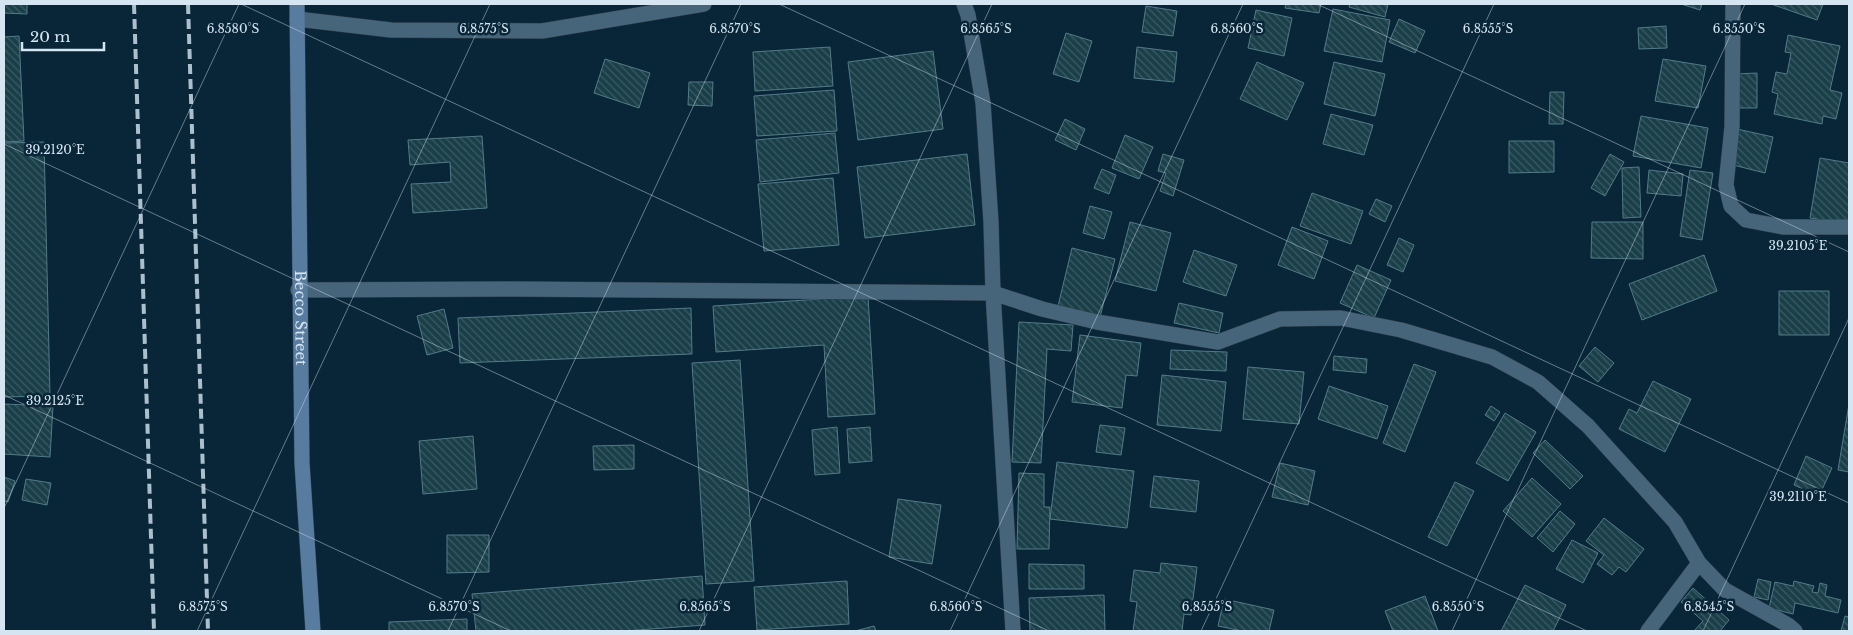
<svg xmlns="http://www.w3.org/2000/svg" width="1853" height="635" font-family="'Libre Baskerville',serif">
<style>
.building{fill:url(#building-back-hatch);stroke:#527b87}
.lines{fill:none;stroke-linecap:round;stroke-linejoin:round}
.street-casing{stroke:#2f3e4a;stroke-width:16}
.secondary-casing{stroke:#2f3e4a;stroke-width:16}
.street{stroke:#47657a;stroke-width:15}
.secondary{stroke:#587ba0;stroke-width:15}
.rail{stroke:#acbfcc;stroke-width:4;stroke-dasharray:10 5;stroke-linecap:butt}
.ticks{fill:none;stroke:#d5e5f1;stroke-width:1;stroke-opacity:0.45}
.labels{text-anchor:middle;stroke-width:5;stroke-linejoin:round;paint-order:stroke}
.street-label{font-size:15px;fill:#d5e5f1;stroke:#092638}
.ticks-label{font-size:12px;text-anchor:middle;fill:#d5e5f1;stroke:#092638;stroke-width:5;stroke-linejoin:round;paint-order:stroke}
</style>
<defs>
<pattern id="building-back-hatch" width="6" height="6" patternUnits="userSpaceOnUse" patternTransform="scale(1.25)"><rect width="6" height="6" fill="#1a3f49"/><path d="M-1 5l2 2M0 0l6 6M5-1l2 2" fill="none" stroke="#3a5b64"/></pattern>
</defs>
<rect width="100%" height="100%" fill="#092638"/>
<path class="building" d="M4,4h23v10l-23,-1z
M1286,4h35l-2,9 -34,-5z
M1350,4h38l-3,13 -36,-10z
M1681,4h21l-2,6z
M1771,4h52l-6,16z
M1146,6l31,5 -4,25 -31,-4z
M1333,9l57,11 -8,42 -58,-11z
M1256,10l36,8 -8,38 -36,-8z
M1399,19l26,12 -10,22 -26,-11z
M1666,26l1,22 -28,1 -1,-21z
M1066,33l26,8 -13,41 -26,-8z
M1788,35l52,11 -10,44 12,3 -6,26 -13,-3 -1,8 -48,-10 4,-20 -6,-2 4,-20 11,2 4,-21 -6,-1z
M19,36l5,105 -20,1v-105z
M830,47l3,39 -78,5 -2,-39z
M1137,47l40,5 -3,30 -40,-4z
M933,51l10,78 -85,11 -10,-78z
M605,59l45,14 -11,35 -45,-15z
M1663,59l43,7 -8,42 -43,-7z
M1257,62l47,21 -17,37 -47,-21z
M1334,62l51,12 -10,42 -51,-12z
M1757,73v35h-22l-1,-34z
M689,82h24l-1,24 -24,-1z
M834,90l3,41 -80,5 -3,-40z
M1550,92h14l-1,32h-14z
M1331,114l42,11 -9,30 -41,-11z
M1641,116l67,12 -7,40 -68,-12z
M1065,119l20,10 -9,21 -21,-10z
M1737,129l36,8 -8,36 -36,-9z
M835,133l4,40 -79,9 -4,-42z
M1125,135l28,12 -14,32 -27,-11z
M482,136l5,72 -74,5 -2,-29 40,-2 -1,-20 -40,3 -2,-25z
M1509,141h45v31l-45,1z
M44,142l6,254 -46,1v-254z
M967,154l8,71 -110,13 -8,-71z
M1163,154l21,6 -11,36 -13,-5 6,-18 -8,-2z
M1610,154l14,8 -19,34 -14,-8z
M1820,158l29,5v61l-39,-6z
M1639,167l2,50 -18,1 -1,-50z
M1102,169l14,6 -7,19 -15,-6z
M1649,170l34,4 -2,22 -34,-3z
M1690,170l23,3 -11,67 -22,-4z
M833,178l6,67 -75,6 -6,-67z
M1312,193l51,18 -12,33 -51,-18z
M1376,199l16,7 -7,16 -16,-8z
M1090,206l22,6 -8,27 -21,-6z
M1130,222l41,11 -15,58 -41,-10z
M1592,222h51v37l-52,-1z
M1292,227l36,14 -14,38 -36,-14z
M1399,238l15,7 -11,27 -16,-7z
M1072,248l43,11 -15,58 -42,-11z
M1194,250l43,15 -11,31 -43,-14z
M1704,255l13,36 -75,29 -13,-36z
M1357,265l34,15 -17,38 -34,-15z
M1779,291h50v44h-50z
M868,296l7,118 -47,3 -4,-72 -108,7 -3,-46z
M1179,303l44,10 -4,20 -45,-10z
M691,308l1,46 -232,9 -2,-45z
M444,309l9,39 -26,7 -10,-39z
M1019,322l54,3 -2,26 -24,-2 -6,114 -29,-1z
M1080,335l61,8 -4,33 -11,-1 -4,33 -50,-6z
M1595,347l19,16 -16,19 -19,-16z
M1171,350l56,2 -1,19 -56,-2z
M1334,356l33,3 -1,14 -33,-3z
M740,360l14,221 -48,3 -14,-221z
M1414,364l22,8 -31,80 -22,-9z
M1248,367l56,5 -5,52 -56,-5z
M1162,375l64,7 -5,49 -64,-6z
M1653,381l38,18 -26,53 -46,-23 10,-20 8,4z
M1329,386l59,20 -11,33 -59,-20z
M4,404l49,2 -3,51 -46,-3z
M1849,404v68l-11,-2z
M1491,406l9,6 -6,9 -9,-6z
M1505,413l31,19 -28,49 -32,-18z
M1100,425l25,3 -4,27 -25,-3z
M837,427l3,46 -25,2 -3,-45z
M870,427l2,34 -23,2 -2,-34z
M473,436l4,53 -54,5 -4,-53z
M1545,440l38,36 -13,13 -37,-36z
M634,445v24l-40,1 -1,-24z
M1806,456l26,12 -13,28 -25,-11z
M1057,462l77,9 -7,57 -77,-9z
M1280,463l35,8 -7,34 -36,-8z
M1019,473l25,1v33h6l-1,42h-32z
M1154,476l45,5 -3,31 -46,-5z
M4,477l11,4 -7,21 -4,-1z
M1532,478l29,26 -29,33 -29,-26z
M26,479l25,4 -4,22 -25,-5z
M1455,482l19,9 -27,55 -19,-9z
M898,499l43,6 -9,59 -43,-7z
M1560,511l15,13 -22,28 -16,-14z
M1604,518l40,31 -18,23 -7,-5 -7,8 -15,-11 7,-9 -18,-14z
M447,535h42v37l-42,1z
M1572,540l26,13 -15,30 -27,-14z
M1161,563l36,4 -6,48 -7,-1 -2,17h-49l4,-29 -7,-1 4,-31 26,3z
M1029,564l55,1v24h-55z
M702,576l3,49 -81,6h-148l-4,-37z
M1758,579l13,3 -3,18 -14,-3z
M847,581l2,43 -92,6 -3,-43z
M1794,581l20,5 -2,6 6,1 2,-10 7,2 -2,11 16,4 -3,13 -43,-10 -2,11 -24,-6 6,-26 18,4z
M1525,585l41,20 -13,26h-52z
M1693,588l36,32 -9,11h-26l9,-10 -22,-19z
M1104,595l1,36h-75l-1,-33z
M1425,596l13,35h-45l-8,-20z
M1224,599l50,11 -5,21h-27l-24,-5z
M1845,616l4,1v14h-8z
M467,619v12h-78v-9z
M874,626l2,5h-21z"/>
<g class="lines">
<g class="street-casing">
<path id="street" d="M964,4l4,11 15,88 8,119 2,71 20,338
M1733,4l-1,123 -6,58 5,21 15,14 37,7h66
M297,19l94,11 151,1 162,-27
M298,290l217,-1 478,4 49,16 55,13 121,20 62,-23 61,-1 60,12 91,27 46,25 50,44 87,96 24,41 26,27 63,35 7,6
M1648,631l51,-68"/>
</g>
<g class="secondary-casing">
<g id="secondary">
<path id="s1" d="M297,4l5,459 11,168"/>
</g>
</g>
<use href="#street" class="street"/>
<use href="#secondary" class="secondary"/>
<path class="rail" d="M134,4l20,627
M188,4l20,627"/>
</g>
<path class="ticks" d="M241,4l1346,627M779,4l1070,499M1317,4l532,248M4,144l1045,487M4,395l507,236M4,508l235,-504M197,631l293,-627M448,631l293,-627M699,631l293,-627M950,631l293,-627M1201,631l293,-627M1452,631l293,-627M1703,631l146,-313"/>
<g class="labels">
<g class="street-label">
<text dy="5" stroke="none"><textPath href="#s1" startOffset="314">Becco Street</textPath></text>
</g>
</g>
<g class="ticks-label">
<text x="233" y="33">6.8580°S</text>
<text x="735" y="33">6.8570°S</text>
<text x="986" y="33">6.8565°S</text>
<text x="1739" y="33">6.8550°S</text>
<text x="484" y="33">6.8575°S</text>
<text x="1237" y="33">6.8560°S</text>
<text x="1488" y="33">6.8555°S</text>
<text x="55" y="154">39.2120°E</text>
<text x="1798" y="250">39.2105°E</text>
<text x="55" y="405">39.2125°E</text>
<text x="1798" y="501">39.2110°E</text>
<text x="203" y="611">6.8575°S</text>
<text x="454" y="611">6.8570°S</text>
<text x="705" y="611">6.8565°S</text>
<text x="956" y="611">6.8560°S</text>
<text x="1207" y="611">6.8555°S</text>
<text x="1458" y="611">6.8550°S</text>
<text x="1709" y="611">6.8545°S</text>
</g>
<rect width="1853" height="635" fill="none" stroke="#d5e5f1" stroke-width="10"/>
<path d="M22 42v8h82v-8" fill="none" stroke="#d5e5f1" stroke-width="2.5"/>
<text x="30" y="42" font-size="15" fill="#d5e5f1" stroke="#092638" stroke-width="4" paint-order="stroke">20 m</text>
</svg>
